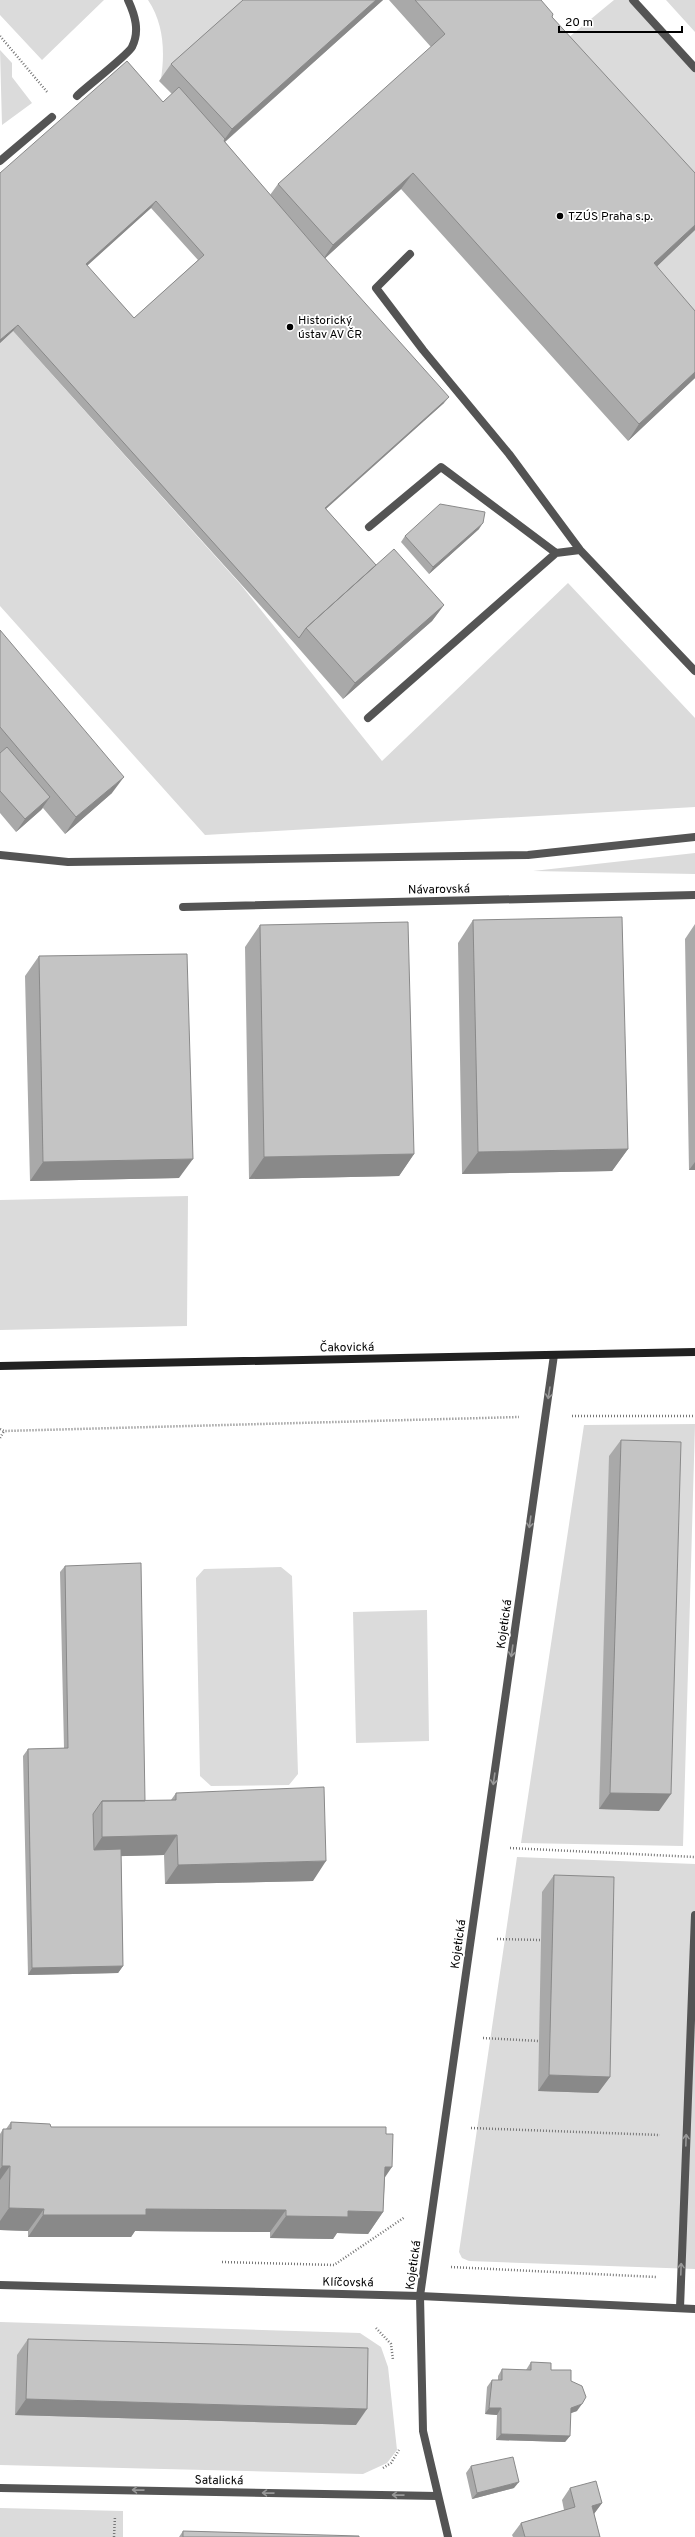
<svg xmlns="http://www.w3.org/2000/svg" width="695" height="2537" font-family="Overpass,sans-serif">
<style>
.green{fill:#dbdbdb}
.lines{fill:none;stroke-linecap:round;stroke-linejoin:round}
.path{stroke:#767676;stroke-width:2.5;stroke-dasharray:1 2;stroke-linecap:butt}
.lane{stroke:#545454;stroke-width:8}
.street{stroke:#545454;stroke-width:8}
.secondary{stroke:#212121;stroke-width:8}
.wall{fill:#a9a9a9;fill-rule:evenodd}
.shaded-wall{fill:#898989}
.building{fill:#c4c4c4;stroke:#898989;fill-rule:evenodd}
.oneway{stroke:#989898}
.poi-dot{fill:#000;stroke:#fff;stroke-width:1.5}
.labels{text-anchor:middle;stroke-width:3.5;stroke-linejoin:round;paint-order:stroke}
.poi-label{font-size:12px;fill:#000;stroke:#fff;text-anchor:start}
.street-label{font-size:12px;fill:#000;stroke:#fff}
</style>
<rect width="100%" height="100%" fill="#fff"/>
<path class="green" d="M0,0h104l-62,60 -42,-45z
M148,0h101l-88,79c4,-27 3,-55 -13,-79z
M614,0h19l62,69v132l-138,-154z
M666,0h29v32z
M0,50l12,13v14l20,26 -30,22z
M695,230v109l-52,-59z
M13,331l228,254 141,176 186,-178 127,135v89l-490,28 -205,-229v-263z
M695,853v21l-162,-3z
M188,1196l-1,130 -187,4v-130z
M695,1424l-12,422 -162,-3 63,-418z
M281,1567l11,9 6,198 -9,11 -78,1 -11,-10 -4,-198 8,-9z
M427,1610l2,131 -73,2 -3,-131z
M517,1857l178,7v405l-226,-8 -7,-3 -3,-6z
M0,2322l360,11 21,14 7,20 9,83 -10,13 -24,11 -363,-9z
M0,2508l123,3v26h-123z"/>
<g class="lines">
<path class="path" d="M0,36l48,57
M572,1416h123
M0,1429l4,2 515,-14
M0,1438l4,-7
M510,1848l185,9
M497,1939l44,1
M483,2038l56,3
M471,2128l189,7
M222,2262l112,3 71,-48
M451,2267l205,10
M376,2328l15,16 2,16
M383,2468l8,-5 8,-13
M114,2537l1,-21"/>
<path class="lane" d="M633,0l62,68
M77,96c9,-9 51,-41 55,-49 8,-16 3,-32 -4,-47
M0,161l52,-44
M410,254l-34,34 47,62 86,104 71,96 115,121
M369,527l72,-60 115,86
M368,718l188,-165 24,-3
M0,855l68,7 460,-7 167,-18
M680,2308l15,-393"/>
<path class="street" d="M183,907l512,-12
M0,2285l420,11 275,13
M0,2488l437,8
M448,2537l-25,-106 -3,-135 134,-941"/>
<path class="secondary" d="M0,1366l695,-14"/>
</g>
<path class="wall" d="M243,0h140l-158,142 45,53 8,-11 153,-137 -42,-47h152l154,230 -38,36 38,112 -67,63 -227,-252 -76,69 119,145 -118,106 50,56 68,40 -12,16 -89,78 -48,-55 -282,-313 -13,12v-170l163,-71 9,-8 -13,-13 12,-17zM151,208l47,52 -64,58 -47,-52z
M479,529l-50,45 -28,-32 4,-6z
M0,630l112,163 -47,41 -22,-26 -2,2 -25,22 -16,-19z
M473,920l155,229 -16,22 -150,3 -4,-231z
M695,924v246h-6l-4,-231z
M260,925l154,229 -15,22 -150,3 -4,-232z
M39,956l140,222 -149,3 -5,-205z
M621,1440l38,371 -60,-2 10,-353z
M65,1566l80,235 26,-1 5,-7 137,88 -148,3 -1,-29 -43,1 2,110 -5,7 -90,2 -5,-219 5,-7 36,-1 -4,-176z
M554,1875l56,202 -12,16 -60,-2 4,-199z
M11,2122l40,5 334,51 -2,34 -15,22 -31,-1 -4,6 -63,-1v-6l-135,-1 -4,6h-103v-6l-28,-1v-96l3,-5h3z
M28,2339l328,86 -341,-10 2,-60z
M531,2362l20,8 20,11 6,30 -7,2v23l-5,6 -69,-2 1,-25 -12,-1 2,-27 5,-7h6v-4l4,-7 24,1z
M471,2466l43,22 -42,11 -6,-26z
M570,2488l32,15 -8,11 6,23h-87l-1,-2 9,-12 43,-13 -2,-10z
M183,2531l176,6h-180z"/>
<path class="shaded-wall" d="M376,0h7l-164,147 13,-18z
M413,173l-12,16 -80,73 12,-17z
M156,201l-5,7 -70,63 5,-7z
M695,225v5l-52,50 11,-17z
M18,325l-5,6 -13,12v-3z
M695,372v6l-67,63 11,-17z
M449,397l-5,6 -124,111 5,-6z
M483,523l-4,6 -50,45 4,-7z
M444,605l-12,16 -89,78 12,-16z
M124,777l-12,16 -47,41 11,-17z
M50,797l-9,13 -25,22 9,-13z
M628,1149l-16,22 -150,3 16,-22z
M414,1154l-15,22 -150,3 15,-22z
M193,1159l-14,19 -149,3 13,-19z
M695,1162v8h-6z
M610,1793l61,1 -12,17 -60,-2z
M177,1835l-13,20 -75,2 13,-20z
M326,1861l-13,20 -148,3 13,-19z
M123,1966l-5,7 -90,2 4,-7z
M549,2075l61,2 -12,16 -60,-2z
M2,2166h8l-10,14v-11z
M385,2167h7l-15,22z
M9,2208l35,1 -16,22 -28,-1v-9z
M146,2209l140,1 -16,22 -135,-1 -4,6h-103l15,-22z
M348,2211l35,1 -15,22 -31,-1 -4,6 -63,-1 16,-22z
M26,2399l341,10 -11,16 -341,-10z
M582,2404l-5,7 -11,4 5,-7z
M489,2408h12l-4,7 -12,-1z
M501,2434l69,2 -5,6 -69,-2z
M519,2482l-5,6 -42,11 5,-6z
M602,2503l-9,12 -1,-9z"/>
<path class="building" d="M243,0h133l-144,129 -61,-65z
M415,0h126l12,14 -1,3 143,156v52l-41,38 41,48v61l-56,52 -226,-251 -80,72 -55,-61 167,-150z
M127,61l36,41 16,-15 46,52 -1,2 99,115 126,141 -124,111 51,57 -70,63 -7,10 -281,-313 -18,15v-167zM156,201l48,54 -70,63 -48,-54z
M440,504l45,8 -2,11 -50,44 -28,-31z
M394,549l50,56 -89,78 -49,-55z
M0,630l124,147 -48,40 -76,-90z
M7,747l43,50 -25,22 -25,-28v-38z
M622,917l6,232 -150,3 -5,-232z
M408,922l6,232 -150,3 -4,-232z
M187,954l6,205 -150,3 -4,-206z
M621,1440l60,2 -10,352 -61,-1z
M141,1563l4,238h-43l-9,13 1,36 27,-1 2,117 -91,2 -4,-219 40,-1 -3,-182z
M324,1787l2,74 -148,4 -1,-30 -75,2v-36l74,-1v-7z
M554,1875l60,2 -4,200 -61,-2z
M11,2122l39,2 1,3h335v7h7l-1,33h-7l-2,45 -35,-1v6l-62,-1v-6l-140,-1v6h-103l1,-6 -35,-1 1,-42h-8l1,-37h8z
M28,2339l340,9 -1,61 -341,-10z
M531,2362l20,1v7h20v11l11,5 4,11 -4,7 -11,4 -1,28 -69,-2v-26h-12l3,-28h10v-11l29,1z
M513,2457l6,25 -42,11 -6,-27z
M596,2481l6,22 -10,3 8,31h-75l-4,-14 54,-16 -5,-19z
M183,2531l176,5v1h-176z"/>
<defs><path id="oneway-shaft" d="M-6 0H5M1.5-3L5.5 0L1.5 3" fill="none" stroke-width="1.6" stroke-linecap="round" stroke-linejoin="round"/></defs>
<g class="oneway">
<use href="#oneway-shaft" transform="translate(549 1393) rotate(99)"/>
<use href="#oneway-shaft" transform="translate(530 1522) rotate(98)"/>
<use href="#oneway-shaft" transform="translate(512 1651) rotate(98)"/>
<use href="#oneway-shaft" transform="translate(494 1779) rotate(98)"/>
<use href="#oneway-shaft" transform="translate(686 2140) rotate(-88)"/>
<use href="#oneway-shaft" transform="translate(681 2269) rotate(-88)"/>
<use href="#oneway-shaft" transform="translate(138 2490) rotate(-179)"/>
<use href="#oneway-shaft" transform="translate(268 2493) rotate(-179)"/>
<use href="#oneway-shaft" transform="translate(398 2495) rotate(-179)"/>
</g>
<g class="poi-dot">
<circle cx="560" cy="216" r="4"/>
<circle cx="290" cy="327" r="4"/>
</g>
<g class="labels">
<g class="poi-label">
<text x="568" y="220">TZÚS Praha s.p.</text>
<text x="298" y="324">Historický<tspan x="298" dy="14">ústav AV ČR</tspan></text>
</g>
<g class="street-label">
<text transform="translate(439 889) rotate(-1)" y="4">Návarovská</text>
<text transform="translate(347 1347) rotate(-1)" y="4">Čakovická</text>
<text transform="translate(504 1624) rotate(-82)" y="4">Kojetická</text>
<text transform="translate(458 1944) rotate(-82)" y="4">Kojetická</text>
<text transform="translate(413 2265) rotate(-82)" y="4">Kojetická</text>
<text transform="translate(348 2282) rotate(1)" y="4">Klíčovská</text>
<text transform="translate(219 2480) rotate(1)" y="4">Satalická</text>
</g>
</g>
<path d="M559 26v6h123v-6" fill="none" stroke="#000000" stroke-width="2"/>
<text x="565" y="26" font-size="12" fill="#000000" stroke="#ffffff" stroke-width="3" paint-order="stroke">20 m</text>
</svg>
